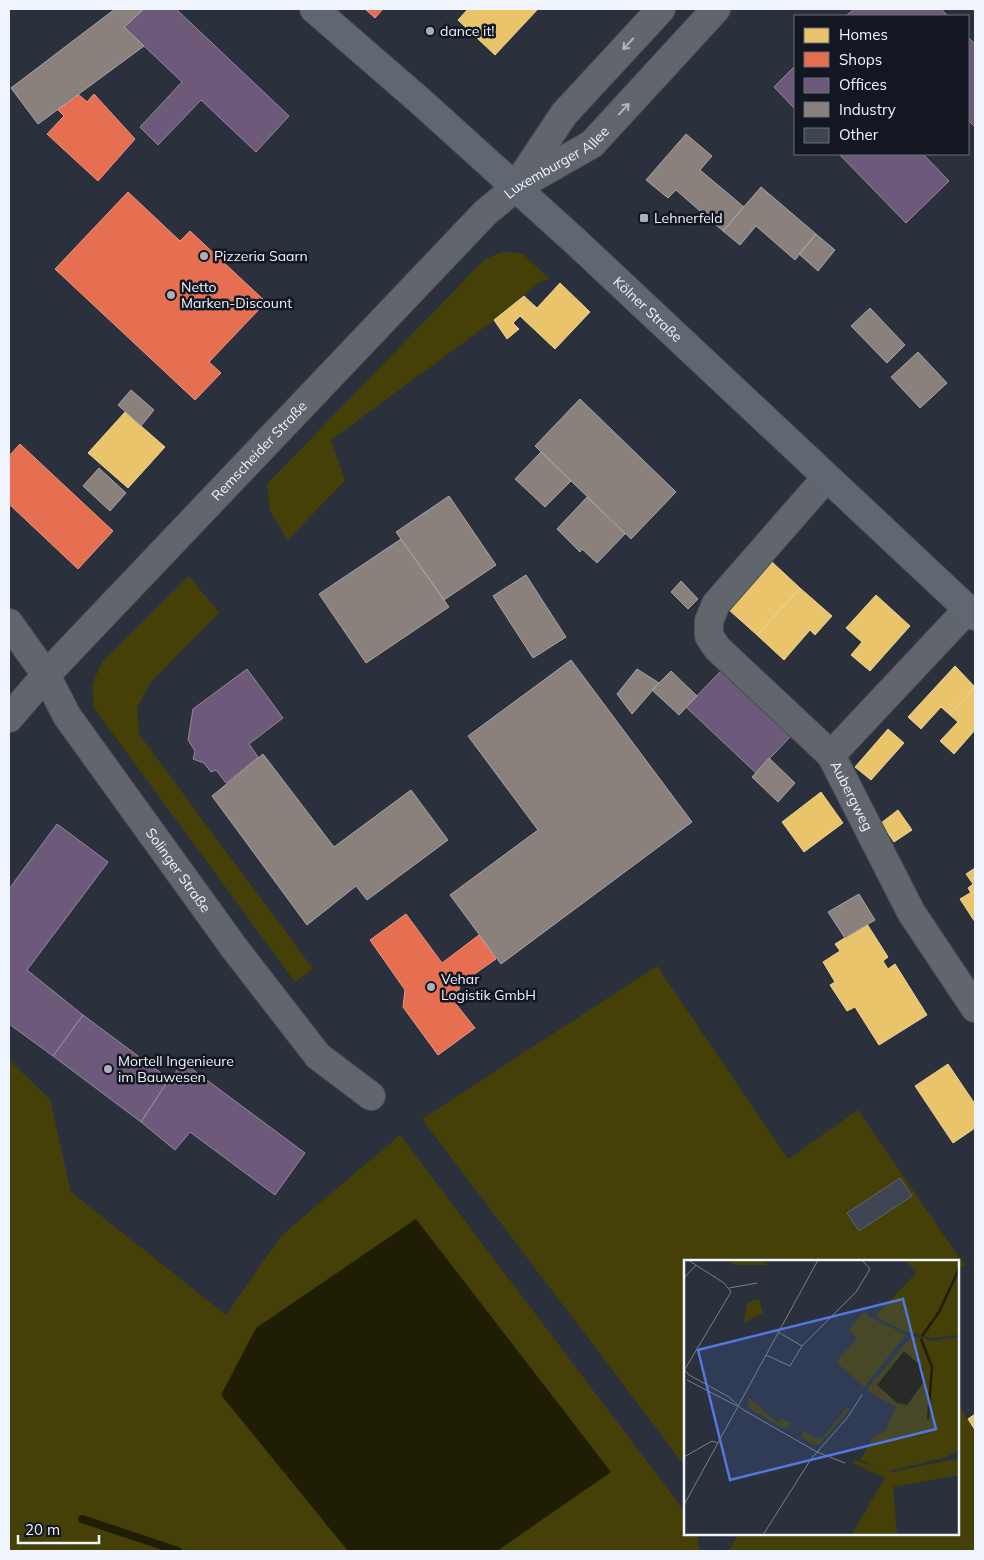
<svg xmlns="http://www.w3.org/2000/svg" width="984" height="1560" font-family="Mulish,sans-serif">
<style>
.green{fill:#454008}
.water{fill:#201d05}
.homes{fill:#e9c46a;stroke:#ebd296}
.shops{fill:#e76f51;stroke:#e99785}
.offices{fill:#6d597a;stroke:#9488a1}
.industry{fill:#8a817c;stroke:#a8a4a3}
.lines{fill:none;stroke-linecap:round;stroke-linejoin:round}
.stream{stroke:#201d05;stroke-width:8}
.building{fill:#3e4654;stroke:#5e636d}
.minor-casing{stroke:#484d55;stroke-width:30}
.major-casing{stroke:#484d55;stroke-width:30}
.minor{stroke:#61666d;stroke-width:28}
.major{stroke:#616772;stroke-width:28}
.oneway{stroke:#afb4bc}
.poi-dot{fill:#aab0b9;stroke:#121721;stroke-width:2}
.labels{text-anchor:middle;stroke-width:5;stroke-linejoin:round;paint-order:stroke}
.poi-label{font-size:14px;fill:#eff4fd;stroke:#121721;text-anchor:start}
.street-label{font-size:14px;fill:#eff4fd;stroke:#121721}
.inset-river{fill:none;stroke:#201d05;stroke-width:2.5}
.inset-road{fill:none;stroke:#797f89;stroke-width:1}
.view{fill:#5278e1;fill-opacity:0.15;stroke:#5278e1;stroke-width:2.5}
.inset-edge{fill:none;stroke:#eff4fd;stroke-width:2.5}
</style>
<rect width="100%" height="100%" fill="#2b313c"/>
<path class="green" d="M501,252l20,1 29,26 -9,2 -47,39 -163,120 14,40 -57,60 -18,-29 -3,-27 217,-224z
M189,576l30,37 -68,69 -14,26 2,26 174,235 -18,13 -201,-274 -2,-23 10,-23z
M657,966l131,193 70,-49 107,156 -7,2v-7h-273v205l-263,-347z
M9,1060l41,39 21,93 155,123 55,-79 119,-101 285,377v22h12l3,17h-691z
M958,1404l17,27v120h-246l10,-17h219z"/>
<path class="water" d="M416,1219l195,253 -114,79h-149l-127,-156 35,-67z"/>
<path class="homes" d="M468,9h70l-43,46 -37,-35z
M560,283l30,29 -35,37 -35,-33 -7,7 6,6 -12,10 -13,-19 30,-24 13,12z
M125,412l40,35 -37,41 -40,-35z
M772,562l28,26 -43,47 -28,-25z
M800,588l32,28 -17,19 -5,-5 -26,30 -27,-25z
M876,595l34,31 -40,45 -19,-16 11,-13 -16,-14z
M955,666l20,21 -25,28 -9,-8 -20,22 -13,-12z
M975,687v43l-21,24 -14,-13 18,-19 -8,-7z
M888,729l16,14 -33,37 -16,-13z
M821,792l22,31 -39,29 -22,-30z
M898,810l14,20 -18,12 -13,-19z
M975,868v22l-4,3 -3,-5 5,-4 -7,-10z
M975,890v32l-15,-23z
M867,924l21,33 -5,4 5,8 7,-5 32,51 -48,30 -24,-38 -8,4 -17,-26 5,-3 -12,-20 17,-11 -5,-7z
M948,1064l27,40v24l-22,15 -38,-57z
M975,1414v16l-7,-11z"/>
<path class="shops" d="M365,9h18l-8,9z
M78,94l9,8 7,-8 41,45 -37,42 -51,-47 17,-18 -6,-6z
M128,192l52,49 10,-10 76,71 -57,60 12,11 -26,27 -140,-131z
M20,444l93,87 -35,38 -69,-65v-48z
M406,914l36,49 37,-28 17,24 -36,25 -4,20 19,24 -37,27 -35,-48 2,-17 -35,-50z"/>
<path class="offices" d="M144,9h32l113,107 -33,36 -55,-52 -43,45 -18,-18 42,-45 -58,-55z
M854,9h87l7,7h-102z
M968,37l7,7v83l-7,-7z
M795,66v43l-21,-22z
M839,154h84l26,27 -43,42z
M247,669l36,49 -34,26 9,13 -32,26 -10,-13 -5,2 -7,-9 -11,-4 2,-8 -7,-11 5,-31z
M722,670l69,66 -35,37 -70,-66z
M57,824l51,38 -81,108 56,45 -30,41 -44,-32v-135z
M83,1015l86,64 -28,43 -88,-66z
M184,1063l121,90 -30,42 -85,-63 -15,18 -34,-28 28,-43z"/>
<path class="industry" d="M115,9h29l-20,18 20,19 -106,78 -27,-36z
M686,134l26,22 -12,14 44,37 -21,24 -47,-41 -8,8 -22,-18z
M761,187l55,47 -21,26 -39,-34 -16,19 -17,-14z
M816,234l19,16 -17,21 -19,-17z
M870,308l35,37 -18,18 -36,-37z
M918,352l29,31 -27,25 -29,-31z
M131,390l23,20 -13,16 -23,-21z
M580,399l96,93 -45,47 -96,-93z
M541,452l30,29 -26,26 -30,-28z
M99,468l27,25 -16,18 -27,-25z
M449,496l47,69 -52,35 -48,-68z
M587,497l38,37 -28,29 -15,-14 -2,3 -23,-23z
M401,539l48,68 -83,56 -47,-69z
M526,575l40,62 -33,21 -40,-62z
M681,581l17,18 -10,10 -17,-17z
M571,660l121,162 -191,142 -51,-69 88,-65 -70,-94z
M637,669l22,14 -27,31 -15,-20z
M671,671l26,25 -18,19 -27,-25z
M263,754l71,93 77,-57 37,50 -81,60 -11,-14 -49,39 -95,-129z
M769,758l26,25 -17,19 -26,-25z
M859,894l16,26 -30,18 -17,-26z"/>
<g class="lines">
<path class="stream" d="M82,1519l96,32"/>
</g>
<path class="building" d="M900,1178l12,18 -53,35 -12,-18z"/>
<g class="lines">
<g class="minor-casing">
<g id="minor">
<path d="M518,183l46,-69 97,-105"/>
<path d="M826,478l-110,126 -7,17v15l8,12 114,107"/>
<path id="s1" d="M968,609l-137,146 80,157 64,96"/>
<path id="s2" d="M9,623l37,52 21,41 168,233 83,107 53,40"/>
<path id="s3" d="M9,718l37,-43 439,-462 30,-25 77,-44 124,-135"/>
</g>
</g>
<g class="major-casing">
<g id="major">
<path id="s4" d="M314,9l105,91 156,141 400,375"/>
</g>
</g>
<use href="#minor" class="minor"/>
<use href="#major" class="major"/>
</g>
<defs><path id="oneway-shaft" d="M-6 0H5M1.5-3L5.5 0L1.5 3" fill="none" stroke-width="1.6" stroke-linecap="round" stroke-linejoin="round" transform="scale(1.25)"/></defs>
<g class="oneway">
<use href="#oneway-shaft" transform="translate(628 44) rotate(133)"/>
<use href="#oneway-shaft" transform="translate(624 109) rotate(-47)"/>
</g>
<g class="poi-dot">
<circle cx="430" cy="31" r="5"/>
<rect x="639" y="213" width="10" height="10" rx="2.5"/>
<circle cx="204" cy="256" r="5"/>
<circle cx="171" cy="295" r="5"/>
<circle cx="431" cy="987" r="5"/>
<circle cx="108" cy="1069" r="5"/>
</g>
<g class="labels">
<g class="poi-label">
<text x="440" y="36">dance it!</text>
<text x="654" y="223">Lehnerfeld</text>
<text x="214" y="261">Pizzeria Saarn</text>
<text x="181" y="292">Netto<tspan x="181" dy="16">Marken-Discount</tspan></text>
<text x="441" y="984">Vehar<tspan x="441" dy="16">Logistik GmbH</tspan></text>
<text x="118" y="1066">Mortell Ingenieure<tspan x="118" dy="16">im Bauwesen</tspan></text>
</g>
<g class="street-label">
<text dy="5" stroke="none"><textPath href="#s3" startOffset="782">Luxemburger Allee</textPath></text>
<text dy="5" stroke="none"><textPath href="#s4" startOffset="449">Kölner Straße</textPath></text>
<text dy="5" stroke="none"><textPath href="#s3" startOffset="366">Remscheider Straße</textPath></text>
<text dy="5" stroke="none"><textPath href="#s1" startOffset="246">Aubergweg</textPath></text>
<text dy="5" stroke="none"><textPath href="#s2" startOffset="300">Solinger Straße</textPath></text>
</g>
</g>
<g transform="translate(684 1260)">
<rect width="275" height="275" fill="#2b313c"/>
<path d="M43,0h36l6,5h-35zM221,0h54v75l-29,3 -27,-7 -28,-15 42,-44zM75,39l4,14 -19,10 3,-20zM181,51l3,5 38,19 -42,52 -28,-25 21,-24 -9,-8zM228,76l20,5 27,-4v114l-16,7 -55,13 -28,-11 13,-23 12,-6 11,-24 -30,-17zM65,138l28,24 5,-3 10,5 -7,5 -37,-21zM163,147l3,2 -30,35 -6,1 -14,-9 4,-5 11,7h7zM170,200l38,12 58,-12 9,1v14l-66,12 4,48h-46l34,-57 -32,-15z" fill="#454008"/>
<path d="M220,91l19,17v15l-16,22 -10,-2 -20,-18z" fill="#201d05"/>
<path class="inset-river" d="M238,76l17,-24 20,-43M237,79l11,28 -4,52"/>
<path class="inset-road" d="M0,18l12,-13M45,28l28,-5M94,72l24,14 54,-54 14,-23 -8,-9M82,95l24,11 12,-20M0,109l5,6 40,22 13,12 75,43 28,11M1,109l46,-77 -7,-9 -36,-23M3,120l50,26M0,197l28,-16 6,2M0,245l134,-245M79,275l48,-76 36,-41 15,-23"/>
<path class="view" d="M219,39l33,130 -206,51 -32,-130z"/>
<rect width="275" height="275" class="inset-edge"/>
</g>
<rect width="984" height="1560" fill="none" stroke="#eff4fd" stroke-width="20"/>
<rect x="794" y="15" width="175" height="140" fill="#121721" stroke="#6a6f79"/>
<rect x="804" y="28" width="25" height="15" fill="#e9c46a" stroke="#6a6f79"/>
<text x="839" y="40" font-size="15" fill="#eff4fd">Homes</text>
<rect x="804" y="52" width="25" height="15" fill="#e76f51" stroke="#6a6f79"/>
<text x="839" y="65" font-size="15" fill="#eff4fd">Shops</text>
<rect x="804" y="78" width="25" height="15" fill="#6d597a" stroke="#6a6f79"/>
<text x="839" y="90" font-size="15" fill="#eff4fd">Offices</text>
<rect x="804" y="102" width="25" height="15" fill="#8a817c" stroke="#6a6f79"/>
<text x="839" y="115" font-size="15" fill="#eff4fd">Industry</text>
<rect x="804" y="128" width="25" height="15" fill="#3e4654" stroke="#6a6f79"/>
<text x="839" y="140" font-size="15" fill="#eff4fd">Other</text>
<path d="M18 1535v8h81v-8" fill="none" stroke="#eff4fd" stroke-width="2.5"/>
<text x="25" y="1535" font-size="15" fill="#eff4fd" stroke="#121721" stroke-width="4" paint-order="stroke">20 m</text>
</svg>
